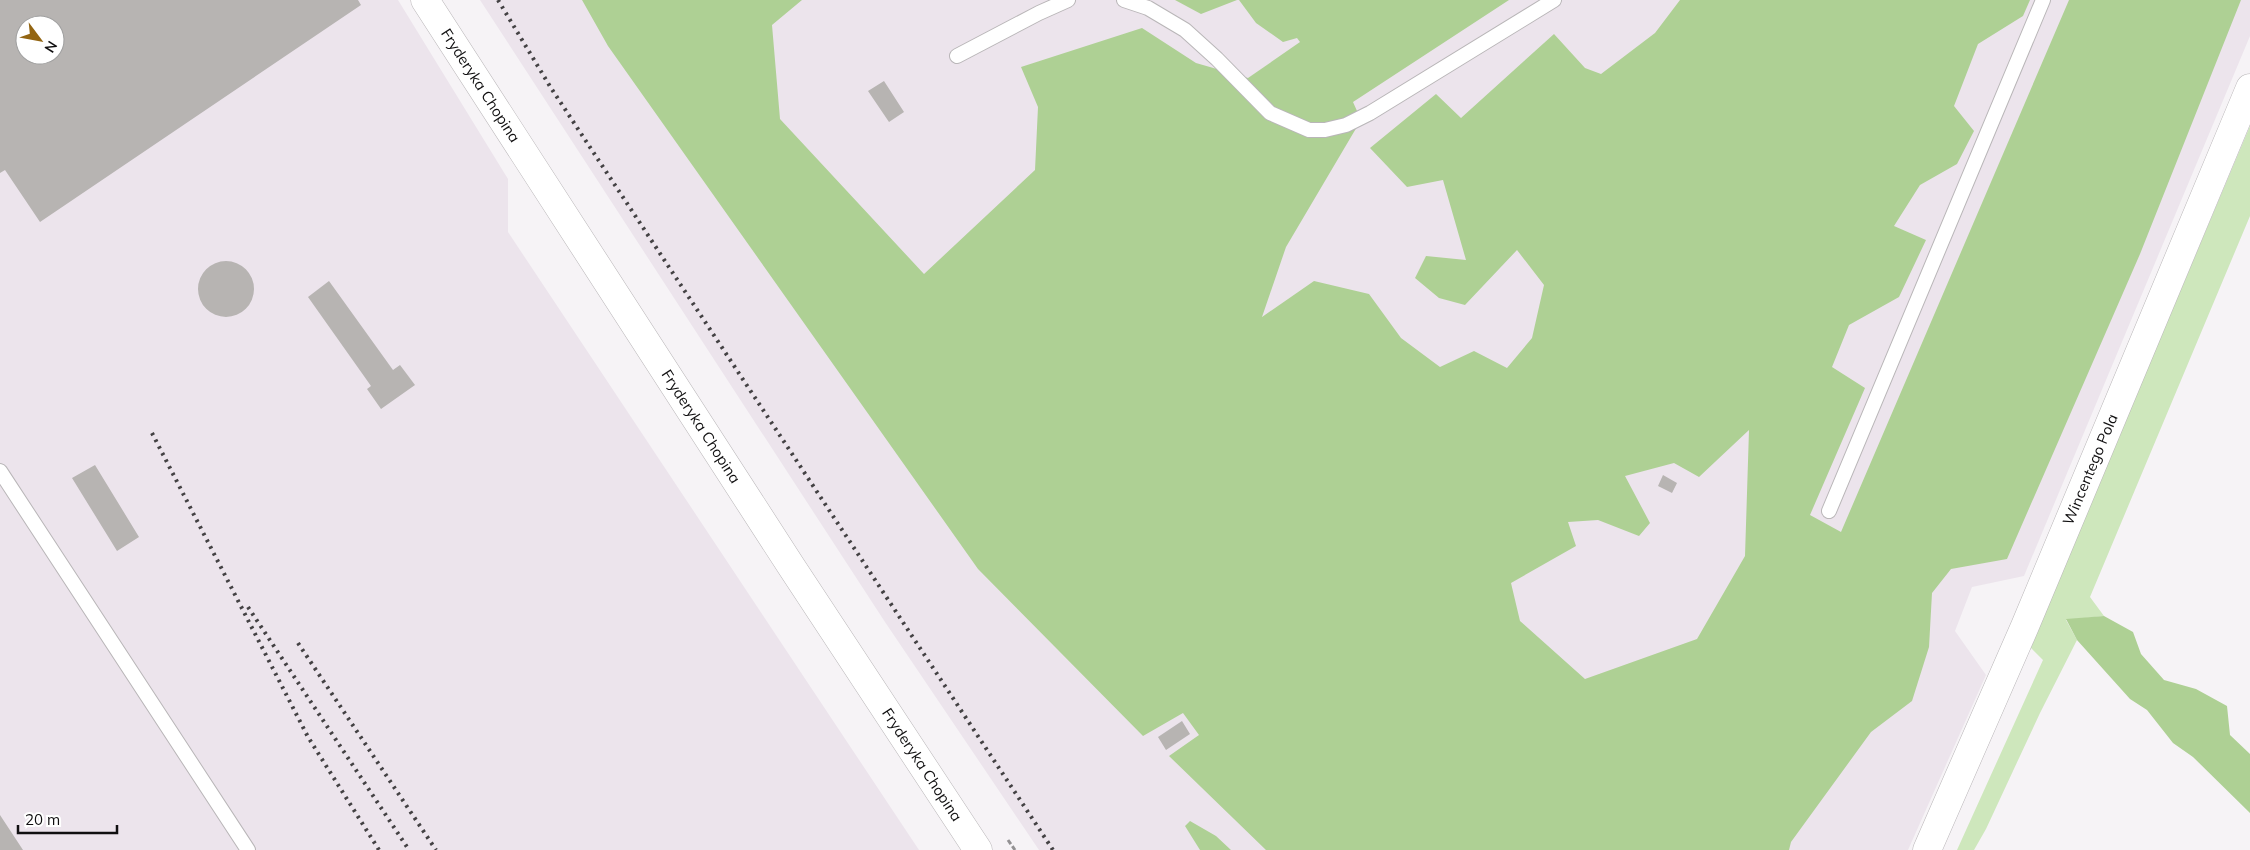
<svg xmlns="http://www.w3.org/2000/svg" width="2250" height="850" font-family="Mulish,sans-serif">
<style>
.built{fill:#ece4ec;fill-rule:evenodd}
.green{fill:#cee7bc}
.forest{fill:#aed094;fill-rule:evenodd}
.building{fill:#b7b4b2;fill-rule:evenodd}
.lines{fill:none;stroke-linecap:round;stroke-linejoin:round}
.lane-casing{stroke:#b9b6b8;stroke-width:16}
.secondary-casing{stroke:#b9b6b8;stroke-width:29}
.path{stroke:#939193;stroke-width:3;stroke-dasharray:5 2.5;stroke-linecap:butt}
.lane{stroke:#fff;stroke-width:14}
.secondary{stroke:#fff;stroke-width:28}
.rail{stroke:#434143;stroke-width:4;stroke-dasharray:2.5 5;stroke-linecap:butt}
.labels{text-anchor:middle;stroke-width:4;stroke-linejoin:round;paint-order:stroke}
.street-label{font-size:15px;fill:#100f10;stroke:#fff}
</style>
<rect width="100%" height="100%" fill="#f6f3f6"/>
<path class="built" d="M0,0h398l110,179v53l411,618h-919zM25,25h30v30h-30z
M480,0h1770v36l-226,540 -52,11 -17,44 31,44 -78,175h-869l-154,-228z"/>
<path class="green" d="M2250,126v90l-160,381 14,19 -38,4 11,20 -37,73 -54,116 -12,21h-17l86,-190 -13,-13z"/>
<path class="forest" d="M582,0h220l-30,25 8,94 144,155 111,-104 3,-63 -17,-40 121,-39 54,35 52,15 52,-36 -3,-4 -14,4 -27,-19 -17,-23h270l-156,102 8,18 -75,127 -24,70 52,-36 55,13 32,44 39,29 34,-16 33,17 25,-30 12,-53 -27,-35 -52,55 -26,-7 -24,-20 11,-22 40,4 -23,-80 -36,7 -37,-39 66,-54 25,24 93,-84 31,34 16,6 54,-41 25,-33h350l-7,16 -45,28 -24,62 20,25 -17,33 -37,21 -26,41 32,14 -27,57 -50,28 -17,42 33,21 -55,127 31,17 228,-532h172l-101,254 -133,305 -56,10 -19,24 -3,54 -17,54 -41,31 -80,110 -2,8h-523l-97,-94 30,-21 -16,-22 -40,23 -165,-167 -370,-523zM1749,430l-4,126 -48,83 -112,40 -65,-58 -9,-38 65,-37 -8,-24 30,-2 41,16 11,-13 -25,-47 49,-13 25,14z
M1175,0h62l-36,14z
M2104,616l29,16 8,22 23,26 32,9 31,17 3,29 20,19v59l-57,-56 -20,-14 -26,-33 -17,-11 -53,-59 -11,-21z
M1190,821l26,15 15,14h-31l-15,-24z"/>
<path class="building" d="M0,0h358l3,5 -321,217 -35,-52 -5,3zM25,25h30v30h-30z
M884,81l20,31 -15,10 -21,-31z
M198 289a28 28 0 1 1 56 0a28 28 0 1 1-56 0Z
M329,281l64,89 7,-5 15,20 -34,24 -14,-20 4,-3 -63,-89z
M95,465l44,72 -22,14 -45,-73z
M1663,475l14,8 -5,10 -14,-7z
M1182,721l8,13 -24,16 -8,-13z
M0,815l23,35h-23z"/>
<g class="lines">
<g class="lane-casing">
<path id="lane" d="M1124,0l24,8 37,22 32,29 53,54 39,17h16l21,-5 24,-12 184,-113
M957,56l82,-43 29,-13
M0,471l248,379
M1829,511l214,-511"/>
</g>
<g class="secondary-casing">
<g id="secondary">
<path id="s1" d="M425,0l366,566 187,284"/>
<path id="s2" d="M1927,850l98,-224 225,-538"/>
</g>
</g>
<path class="path" d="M1008,840l7,10"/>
<use href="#lane" class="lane"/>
<use href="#secondary" class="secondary"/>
<path class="rail" d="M498,0l53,88 502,762
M152,433l156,304 71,113
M248,607l161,243
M298,643l138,207"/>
</g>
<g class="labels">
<g class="street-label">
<text dy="5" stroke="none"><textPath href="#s1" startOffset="102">Fryderyka Chopina</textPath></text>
<text dy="5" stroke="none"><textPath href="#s1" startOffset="508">Fryderyka Chopina</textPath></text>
<text dy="5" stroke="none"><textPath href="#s2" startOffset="414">Wincentego Pola</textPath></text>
<text dy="5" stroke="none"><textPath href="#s1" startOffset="912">Fryderyka Chopina</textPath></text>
</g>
</g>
<g transform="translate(40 40) rotate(122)"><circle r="24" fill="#ffffff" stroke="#9f9f9f"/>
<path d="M0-4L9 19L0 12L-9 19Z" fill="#936512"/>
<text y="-8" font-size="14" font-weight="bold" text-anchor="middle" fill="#100f10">N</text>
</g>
<path d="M18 825v8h99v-8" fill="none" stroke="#100f10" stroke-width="2.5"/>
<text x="25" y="825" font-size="15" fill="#100f10" stroke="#ffffff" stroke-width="4" paint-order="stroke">20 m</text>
</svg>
